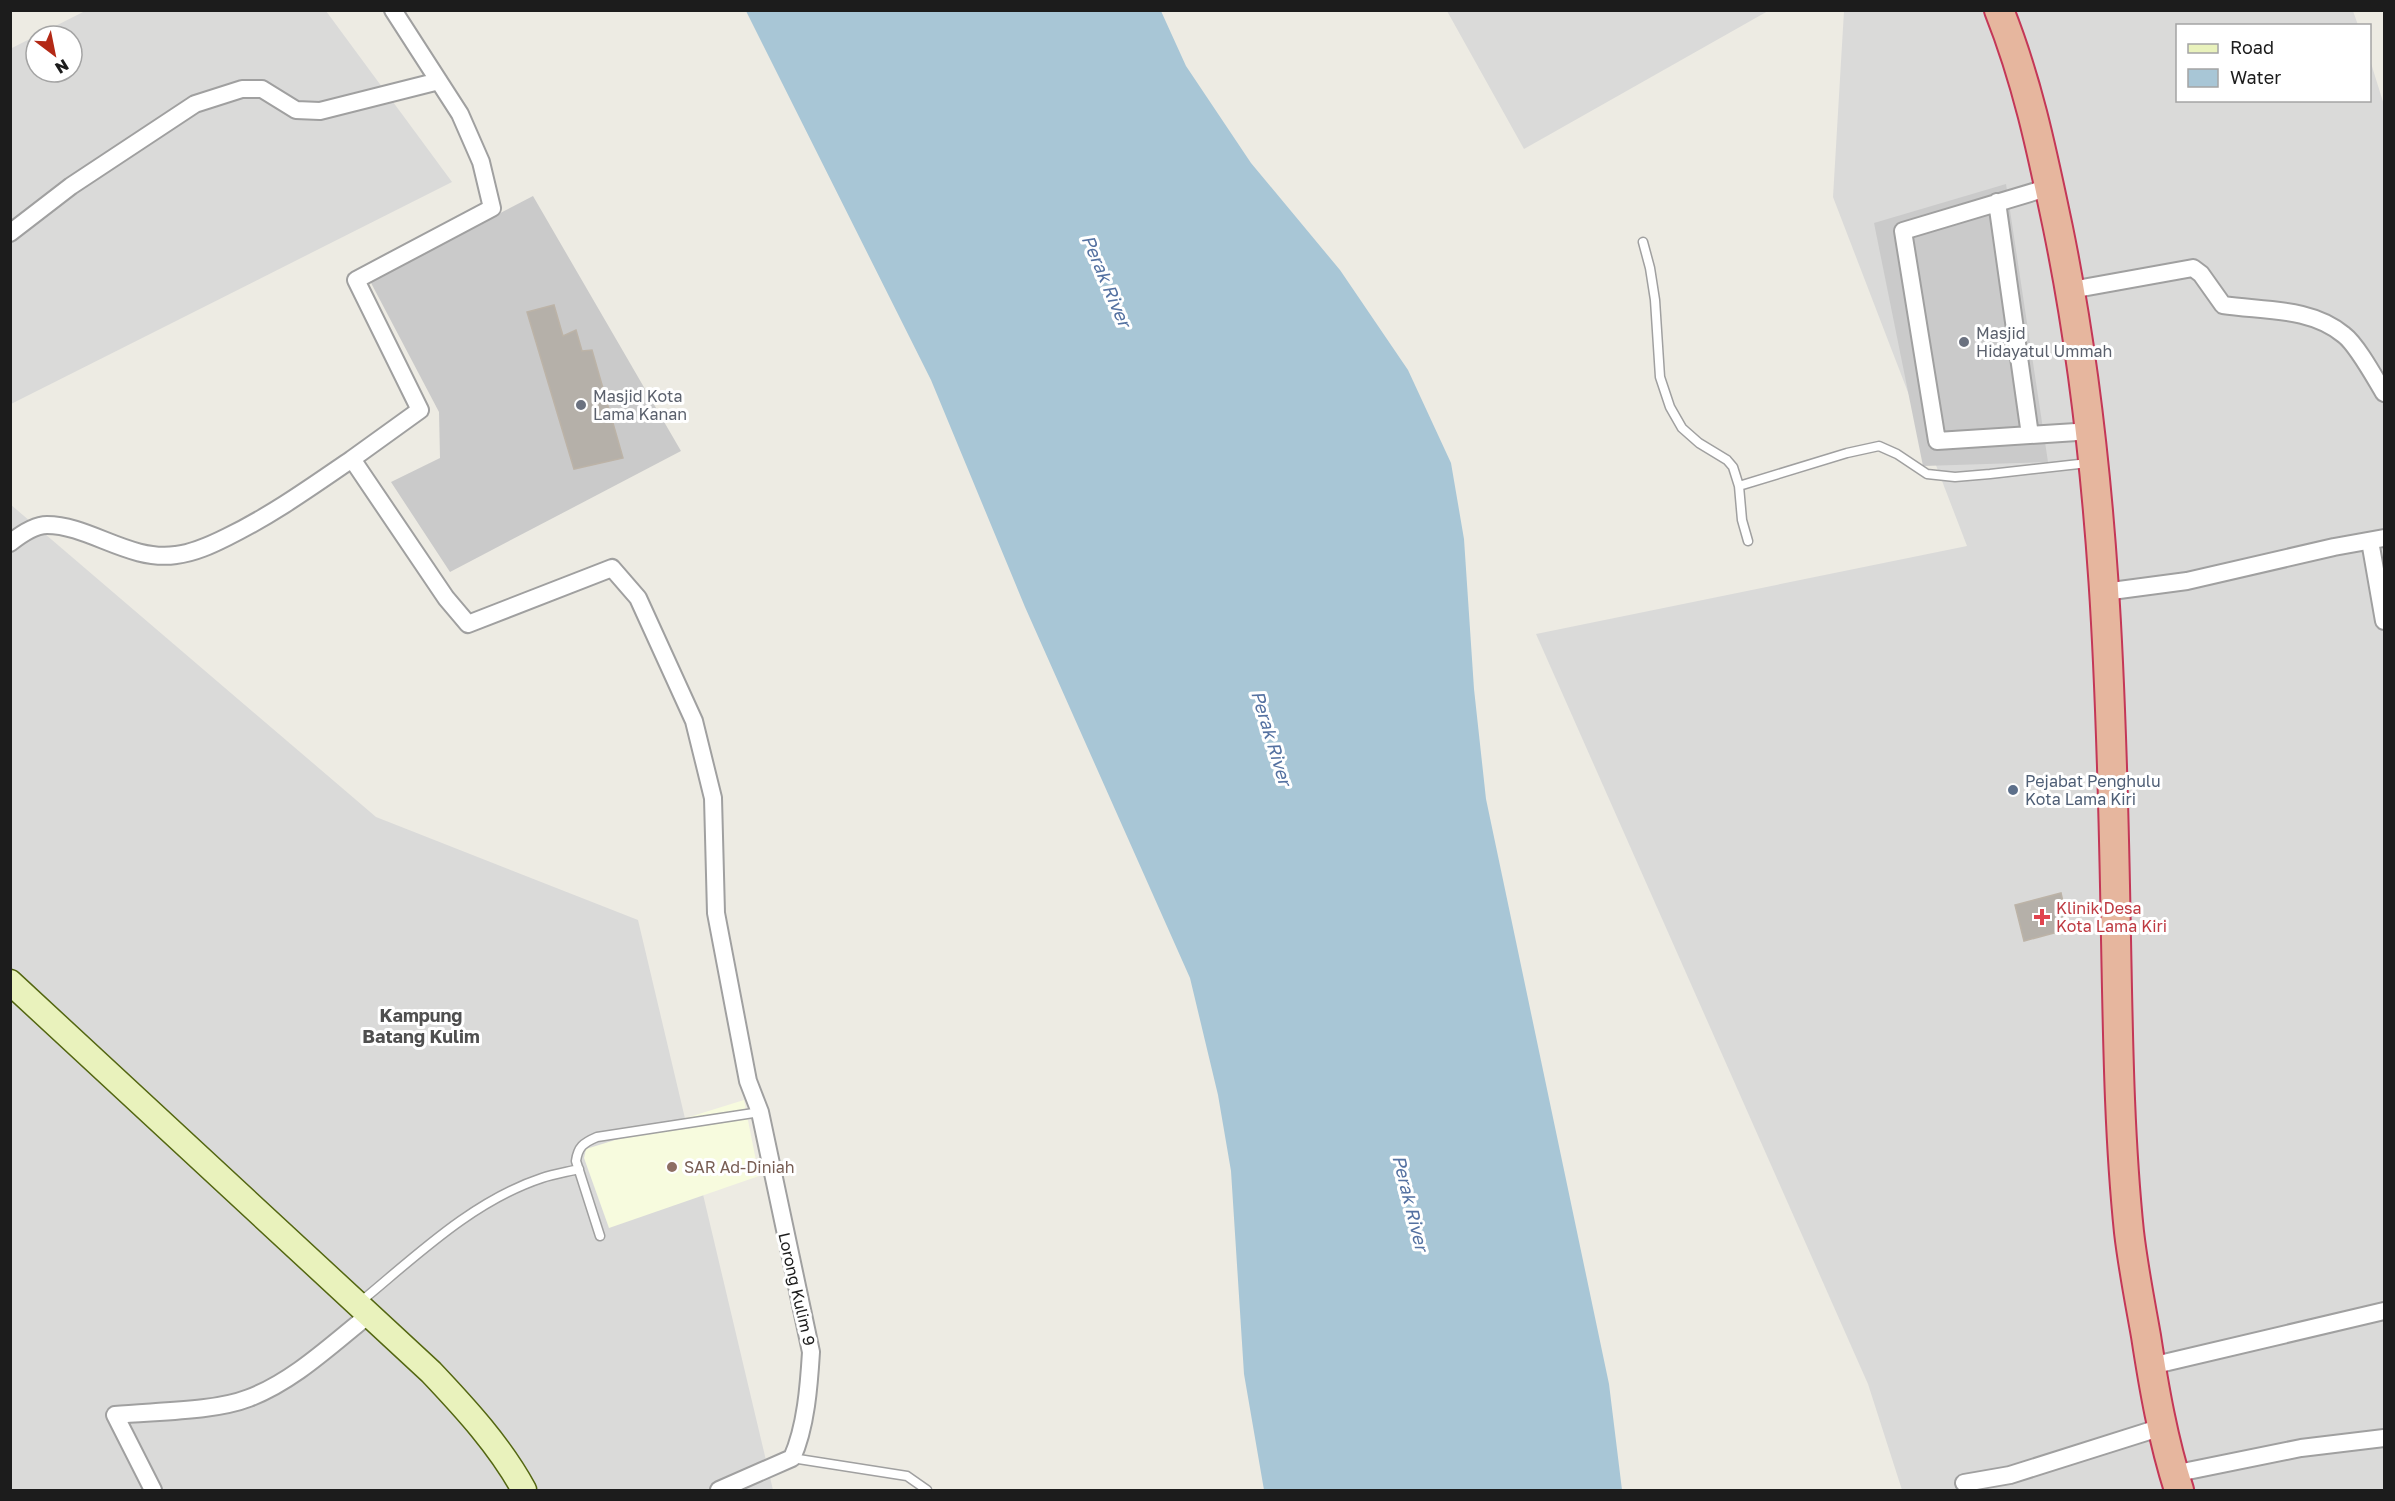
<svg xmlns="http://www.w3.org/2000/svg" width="2395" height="1501" font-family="'Golos Text',sans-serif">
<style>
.residential{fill:#dadad9;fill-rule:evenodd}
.education{fill:#f7fbde}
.religious{fill:#cacaca}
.water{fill:#a8c6d6}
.building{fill:#b5b0a9;stroke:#bcb3a7;stroke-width:1.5}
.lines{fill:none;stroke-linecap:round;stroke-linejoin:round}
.service-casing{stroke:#a0a0a0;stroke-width:11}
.minor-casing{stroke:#a0a0a0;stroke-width:20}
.secondary-casing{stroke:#536611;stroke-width:27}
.trunk-casing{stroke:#c43757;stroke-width:32}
.service{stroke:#fff;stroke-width:8}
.minor{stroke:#fff;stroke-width:16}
.secondary{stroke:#e9f2bc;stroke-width:24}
.trunk{stroke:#e6b69e;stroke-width:28}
.worship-dot{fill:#6b7280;stroke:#fff;stroke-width:2}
.service-dot{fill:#5c6f8a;stroke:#fff;stroke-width:2}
.health-dot{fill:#e0444e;stroke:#fff;stroke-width:2}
.education-dot{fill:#8d6e63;stroke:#fff;stroke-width:2}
.labels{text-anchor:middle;stroke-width:6;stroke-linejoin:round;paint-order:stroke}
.worship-label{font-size:16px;fill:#5b616d;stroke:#fff;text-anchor:start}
.service-label{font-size:16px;fill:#4e5e75;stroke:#fff;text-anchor:start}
.health-label{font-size:16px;fill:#be3a42;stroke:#fff;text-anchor:start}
.education-label{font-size:16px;fill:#785e54;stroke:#fff;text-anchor:start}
.street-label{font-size:16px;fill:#1c1c1c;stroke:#fff}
.water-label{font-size:18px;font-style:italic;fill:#5471a1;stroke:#fff}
.neighbourhood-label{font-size:18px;font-weight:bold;fill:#4f4f4f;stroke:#fff}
</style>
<rect width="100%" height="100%" fill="#edebe3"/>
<path class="residential" d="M85,11h241l126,171 -441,222 -1,-355zM36,36h36v36h-36z
M1447,11h321l-244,138z
M1844,11h509l5,14 -180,1v74h192v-40l14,45v1385h-482l-34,-106 -332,-750 431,-88 -134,-349z
M10,504l366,313 262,103 135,570h-762z"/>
<path class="education" d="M744,1100l15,76 -150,52 -25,-70 2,-9z"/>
<path class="religious" d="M2006,184l42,278 -125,4 -49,-243z
M533,196l148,255 -231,121 -59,-90 49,-24 -1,-46 -69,-131z"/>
<path class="water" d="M746,11h415l25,55 65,97 89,107 68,100 43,93 13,76 10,150 12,110 123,585 13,106h-358l-20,-116 -13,-203 -13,-76 -28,-117 -165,-371 -94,-227z"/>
<path class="building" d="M554,305l9,31 13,-6 6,21 10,-1 31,108 -49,11 -47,-157z
M2061,893l8,36 -45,12 -9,-36z"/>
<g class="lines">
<g class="service-casing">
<path id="service" d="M1643,242l7,26 5,32 5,77 10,30 12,21 17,15 28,17 6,7 6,19 3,34 6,21
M1739,486l108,-33 32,-7 18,8 30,20 28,3 35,-3 98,-11
M600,1236l-24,-75c2,-14 7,-18 21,-24l163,-25
M359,1303c56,-46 113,-102 183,-125 12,-4 25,-6 37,-9
M792,1458l115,18 20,14"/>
</g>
<g class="minor-casing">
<path id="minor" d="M393,10l67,104 21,48 11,46 -136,72 64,130 -68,49 94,139 22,26 144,-56 26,30 56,123 19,77 3,115 32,168 12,31 51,240c-2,33 -5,75 -19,106l-73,32
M2050,187l-147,44 34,210 155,-10
M1997,202l33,233
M10,233l61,-47 124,-82 47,-15h20l34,21 24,1 119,-30
M2071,290l122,-22 8,6 22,31c40,6 88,2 121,30 13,10 31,43 40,58
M2370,541l14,80
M10,543c10,-8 24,-18 37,-18 42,0 83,37 129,30 18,-2 35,-10 51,-18 45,-22 84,-50 125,-78
M2104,592l83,-11 147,-34 50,-9
M2151,1366l233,-55
M2173,1474l128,-26 83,-10
M1964,1483l46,-8 152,-48
M153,1490l-38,-75c40,-4 98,-3 134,-17 45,-17 83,-54 121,-84"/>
</g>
<g class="secondary-casing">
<path id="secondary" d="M10,982l421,390c35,37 69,74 93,118"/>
</g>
<g class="trunk-casing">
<path id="trunk" d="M1999,10c29,73 43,142 59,218 48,234 54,473 58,711 2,98 3,196 13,293 4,35 11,70 17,104 8,52 17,104 33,154"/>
</g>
<use href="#service" class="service"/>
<use href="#minor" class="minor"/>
<use href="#secondary" class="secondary"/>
<use href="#trunk" class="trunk"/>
</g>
<g class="worship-dot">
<circle cx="1964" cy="342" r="6"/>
<circle cx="581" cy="405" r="6"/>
</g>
<circle class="service-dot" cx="2013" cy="790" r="6"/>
<path class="health-dot" d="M2039 908h6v6h6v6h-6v6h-6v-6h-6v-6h6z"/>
<circle class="education-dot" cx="672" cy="1167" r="6"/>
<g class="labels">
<g class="worship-label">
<text x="1976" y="339">Masjid<tspan x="1976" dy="18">Hidayatul Ummah</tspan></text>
<text x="593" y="402">Masjid Kota<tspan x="593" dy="18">Lama Kanan</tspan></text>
</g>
<g class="service-label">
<text x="2025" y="787">Pejabat Penghulu<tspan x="2025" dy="18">Kota Lama Kiri</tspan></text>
</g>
<g class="health-label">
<text x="2056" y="914">Klinik Desa<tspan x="2056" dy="18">Kota Lama Kiri</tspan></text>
</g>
<g class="education-label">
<text x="684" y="1173">SAR Ad-Diniah</text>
</g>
<g class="street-label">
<text transform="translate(797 1289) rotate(77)" y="6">Lorong Kulim 9</text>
</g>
<g class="water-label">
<text transform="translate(1106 281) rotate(67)" y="6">Perak River</text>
<text transform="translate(1271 738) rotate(73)" y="6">Perak River</text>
<text transform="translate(1410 1203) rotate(76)" y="6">Perak River</text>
</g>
<g class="neighbourhood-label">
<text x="421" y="1022">Kampung<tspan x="421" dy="21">Batang Kulim</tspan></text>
</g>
</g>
<rect width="2395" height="1501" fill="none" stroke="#1c1c1c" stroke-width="24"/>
<rect x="2176" y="24" width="195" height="78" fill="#ffffff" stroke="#a4a4a4" stroke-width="1.5"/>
<rect x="2188" y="44" width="30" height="9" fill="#e9f2bc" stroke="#a4a4a4" stroke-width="1.5"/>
<text x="2230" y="54" font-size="18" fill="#1c1c1c">Road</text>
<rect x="2188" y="69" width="30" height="18" fill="#a8c6d6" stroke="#a4a4a4" stroke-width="1.5"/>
<text x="2230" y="84" font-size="18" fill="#1c1c1c">Water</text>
<g transform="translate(54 54) rotate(148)"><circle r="28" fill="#ffffff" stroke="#a4a4a4" stroke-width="1.5"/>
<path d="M0-4.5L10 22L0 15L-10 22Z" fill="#b32916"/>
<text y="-9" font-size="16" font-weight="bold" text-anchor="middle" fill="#1c1c1c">N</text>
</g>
</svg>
